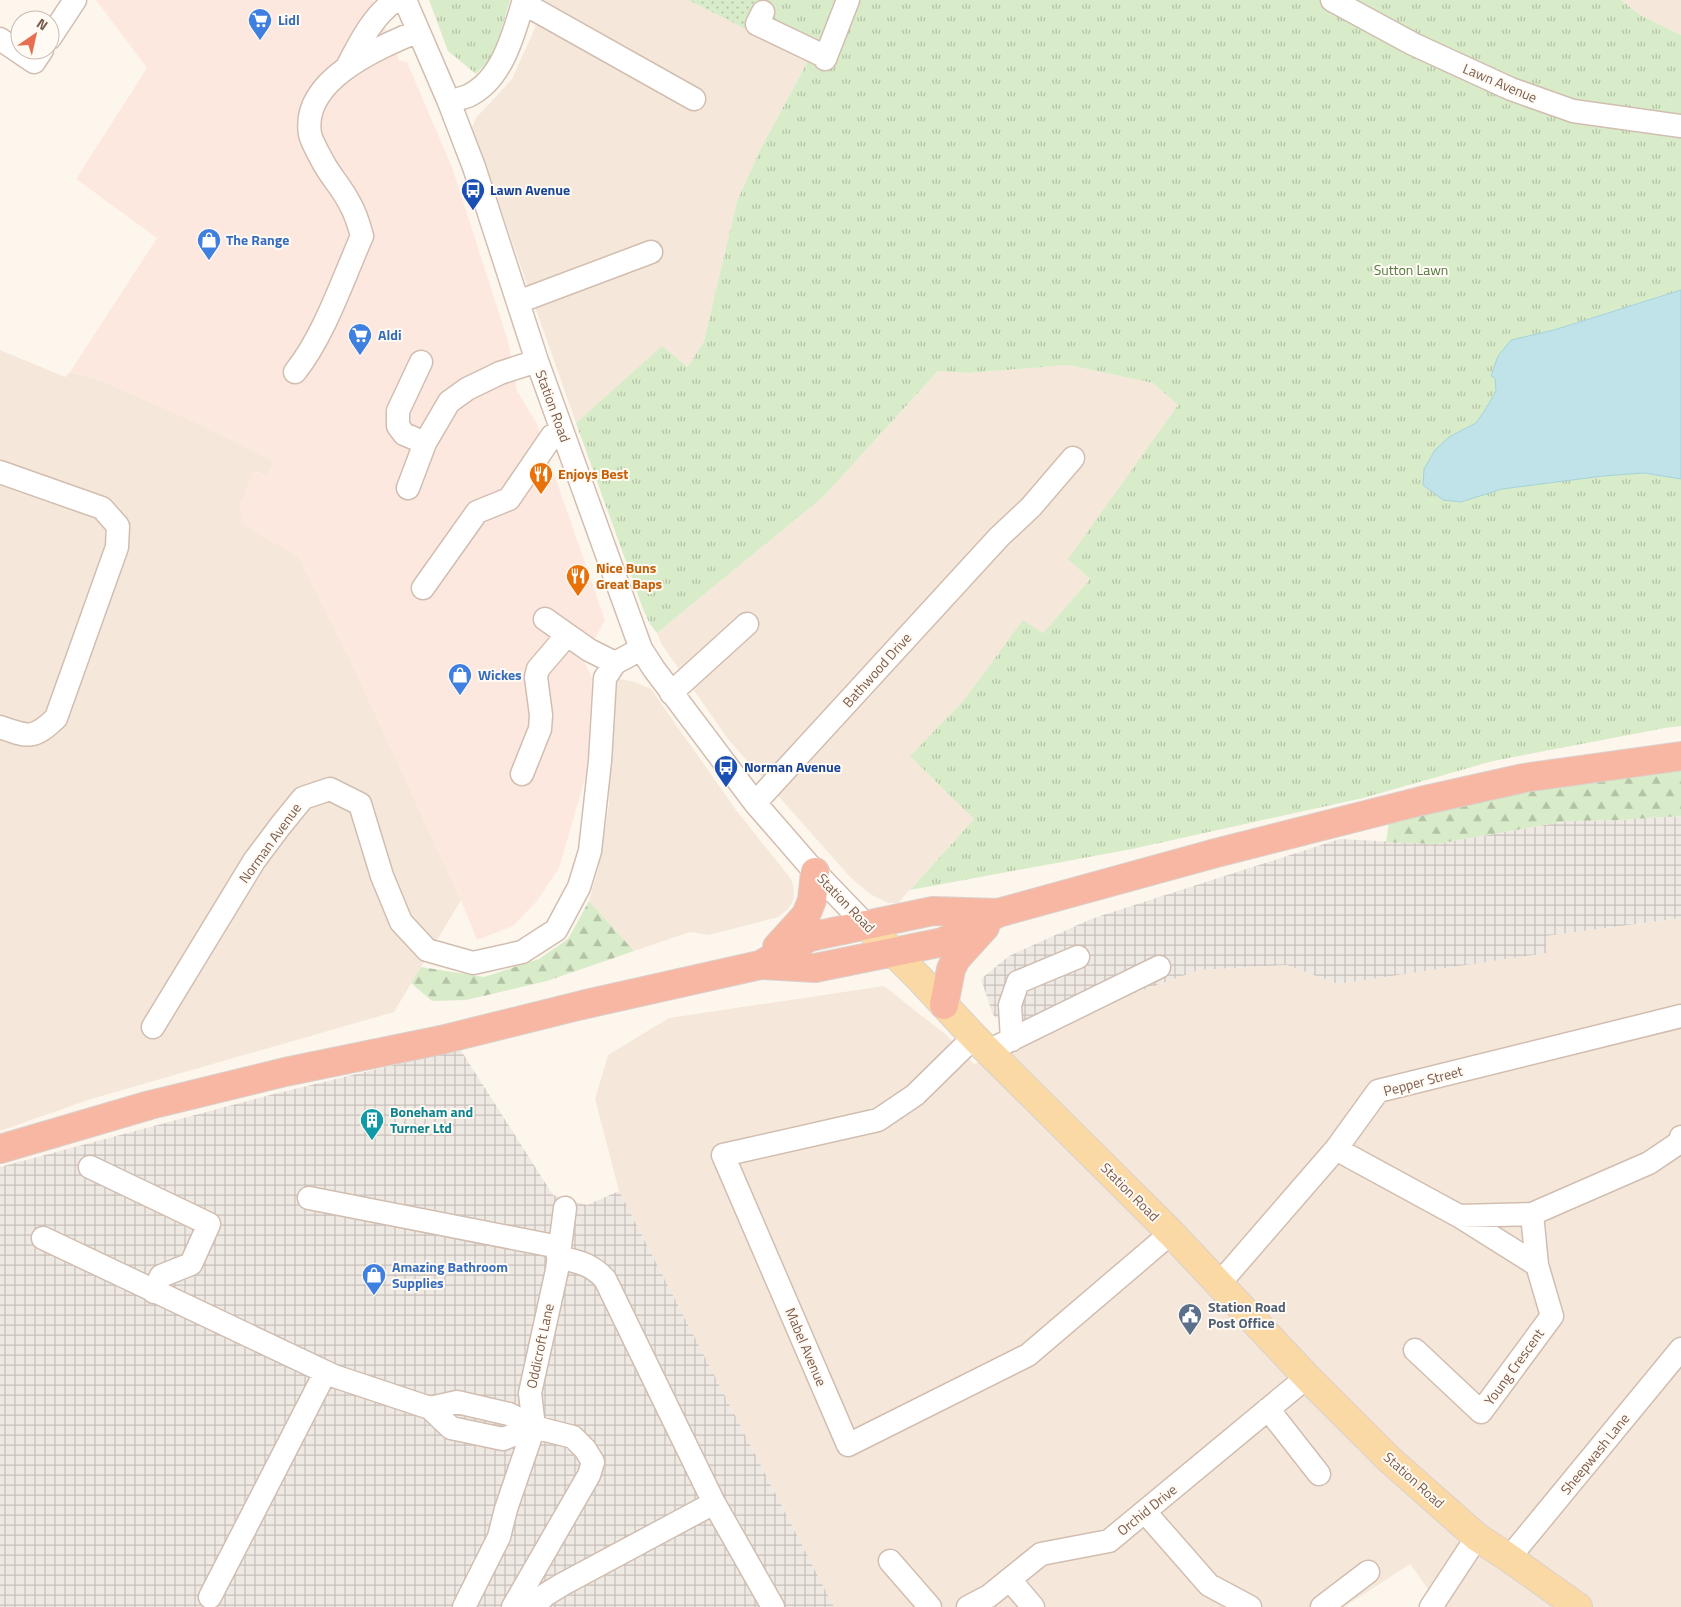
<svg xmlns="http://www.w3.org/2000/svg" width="1681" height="1607" font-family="'Titillium Web',sans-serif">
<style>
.residential{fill:#f5e8da}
.commercial{fill:#fde8e0}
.industrial{fill:url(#industrial-grid)}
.forest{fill:url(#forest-firs)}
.park{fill:url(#park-tufts)}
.garden{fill:url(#garden-dots)}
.water{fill:#bfe3e8;stroke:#a5d3da}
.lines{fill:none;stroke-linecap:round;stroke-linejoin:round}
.minor-casing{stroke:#d1beb0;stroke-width:25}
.major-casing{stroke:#dad1cd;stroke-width:30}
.highway-casing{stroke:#dad1cd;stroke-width:30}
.minor{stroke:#fff;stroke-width:22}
.major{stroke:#fbd9a5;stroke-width:28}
.highway{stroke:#f7b7a3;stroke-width:28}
.labels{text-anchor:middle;stroke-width:4;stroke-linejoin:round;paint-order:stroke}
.shop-label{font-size:14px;font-weight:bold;fill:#366cbe;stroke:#fffaf3;text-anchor:start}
.street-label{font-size:14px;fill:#7a5c4d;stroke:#fffaf3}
.transit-label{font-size:14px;font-weight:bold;fill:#164399;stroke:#fffaf3;text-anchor:start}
.park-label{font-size:14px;fill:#537a41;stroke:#fffaf3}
.food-label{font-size:14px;font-weight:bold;fill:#c56008;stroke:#fffaf3;text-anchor:start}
.culture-label{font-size:14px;font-weight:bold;fill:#0d838f;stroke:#fffaf3;text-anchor:start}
.service-label{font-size:14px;font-weight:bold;fill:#4e5e75;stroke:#fffaf3;text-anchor:start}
</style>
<defs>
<pattern id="industrial-grid" width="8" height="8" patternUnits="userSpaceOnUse" patternTransform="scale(1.25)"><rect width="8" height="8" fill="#efe9e4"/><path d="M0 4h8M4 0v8" fill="none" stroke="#c7c0bb"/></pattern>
<pattern id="forest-firs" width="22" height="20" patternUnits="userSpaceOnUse" patternTransform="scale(1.25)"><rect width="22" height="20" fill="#d8ecc9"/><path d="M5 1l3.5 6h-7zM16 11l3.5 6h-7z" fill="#b4c2a5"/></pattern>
<pattern id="park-tufts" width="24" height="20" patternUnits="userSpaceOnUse" patternTransform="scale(1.25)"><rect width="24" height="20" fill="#d8ecc9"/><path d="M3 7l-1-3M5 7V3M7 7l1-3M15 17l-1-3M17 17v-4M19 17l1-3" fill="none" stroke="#b4c2a5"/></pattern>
<pattern id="garden-dots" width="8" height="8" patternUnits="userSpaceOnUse" patternTransform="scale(1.25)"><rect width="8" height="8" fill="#d8ecc9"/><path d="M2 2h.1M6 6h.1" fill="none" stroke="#b4c2a5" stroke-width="1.8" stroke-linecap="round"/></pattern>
</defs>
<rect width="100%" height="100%" fill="#fdf6ec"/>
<path class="residential" d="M539,0h149l121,59 -48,89 -24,53 -33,140 -15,26 -27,-20 -86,76 -104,-295 4,-10 36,-39 23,-51z
M1621,0h60v35l-41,-20z
M0,350l65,27 5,-5 35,10 84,37 85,42 -7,15 -12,-5 -12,53 55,32 58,116 105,228 -67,112 -303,87 -91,32z
M1068,365l85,18 25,22 -109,154 21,20 -47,54 -20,-12 -59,79 -53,55 63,64 -76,84h-10l-18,-9 -20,-17 -122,-138 -66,-94 -5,-12 166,-136 115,-126 31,2z
M620,679l15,3 16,7 85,121 55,69 3,10 -1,12 -5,8 -10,8 -69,18 -19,-3 -56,19 -45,-50 10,-35 10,-61 1,-119z
M1681,918v689h-240l-31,-43 -66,43h-510l-215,-416 -24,-92 13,-44 61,-37 215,-32 61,48 29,30 58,-22 100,-48 67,-24 88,-5 51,19 208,-32v-16z"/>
<path class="commercial" d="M96,0h277l26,60 8,2 46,108 55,171 9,50 19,31 69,198 -22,40 9,17 -5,95 -28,96 -22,33 -24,25 -36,14 -16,-40 -105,-228 -58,-116 -55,-32 -3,-20 14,-33 13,5 7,-15 -85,-42 -84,-37 -35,-10 87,-134 -81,-59 71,-111z"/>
<path class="industrial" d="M1681,816v102l-135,18v17l-208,31 -51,-19 -88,5 -67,24 -100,48 -39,-27 -12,-36 28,-23 82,-37 249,-80 96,5 131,-23 52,-1z
M460,1049l93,146 34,10 32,-14 215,416h-834v-440l274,-73z"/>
<path class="forest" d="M1681,771v45l-62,4 -52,1 -131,23 -50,-2 3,-20 193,-43z
M589,901l45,50 -87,30 -81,19 -34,1 -21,-18 10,-16 63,10 55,-18 29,-20z"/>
<path class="park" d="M429,0h81l-16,55 -18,19 -28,-23z
M756,0h865l19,15 41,20v691l-16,2 -172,33 -130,37 -231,51 -222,41 64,-71 -64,-63 54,-56 59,-80 20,13 47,-54 -22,-20 110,-154 -25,-22 -85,-18 -99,8 -31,-2 -115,126 -166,136 -7,-9 -7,-15 -67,-186 86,-77 26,21 16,-26 33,-140 24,-53 48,-89 -63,-30 11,-23z"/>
<path class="garden" d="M688,0h68l1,6 -11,23z"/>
<path class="water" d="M1681,290v189l-37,-6 -41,3 -101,13 -41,13 -18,-2 -20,-15 1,-16 11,-19 14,-13 27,-14 9,-13 11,-19 -1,-13 -4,-2 7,-20 13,-16 43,-10z"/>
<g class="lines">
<g class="minor-casing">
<path id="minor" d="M405,0l44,102 25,65 63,194 104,288 13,20 101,134 60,69 51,53
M1332,0l81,44 98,45 62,22 108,15
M763,12l-6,12 69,33
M50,38l25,-38
M0,39l34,23 8,-12
M825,59l23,-59
M347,67c12,-23 26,-52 49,-67
M449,102c6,-2 13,-4 19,-6 34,-16 45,-60 55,-93l171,96
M518,302l133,-50
M421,362l-23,49v15l6,8 21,9
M295,372c29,-36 48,-93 67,-136 -3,-11 -6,-22 -12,-32 -7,-15 -19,-27 -27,-42 -4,-8 -11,-19 -13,-28 -9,-54 68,-86 108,-103
M0,472l102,36 16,18 -1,21 -61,171c-23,22 -28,19 -56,9
M408,488l17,-45 24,-41 18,-13 33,-16 37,-12
M423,588l54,-76 32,-13 43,-63 9,-6
M545,619l44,31 26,13
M671,693l76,-69
M522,774l18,-45 1,-14 -5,-38 2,-8 29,-34
M755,803l244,-266 32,-30 42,-49
M153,1027l101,-166 27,-36 22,-27 27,-9 30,15 22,72 19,46 26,28 46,13 49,-11 34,-22 23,-43 11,-36 10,-90 5,-83 10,-15 26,-14
M974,1037l-59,58 -37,25 -155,35 125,290 180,-90 143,-122
M1012,1040l-2,-35 8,-23 60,-25
M988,1051l171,-84
M1336,1149l123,67 78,49
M90,1167l119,57 -18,40 -30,12 -7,16
M309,1198l250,49
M1459,1216l73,-2
M43,1238l291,138 96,32 21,20 52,11 31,-12
M558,1257c20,5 32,6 47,22l109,224 59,104
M1219,1284l117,-135 42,-58 303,-75
M1415,1350l66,62 71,-96 -15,-51 -5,-51 117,-51 31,-21 1,-5
M430,1408l27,-6 52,12 25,13 39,10 12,12 8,13 -4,13 -76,132
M1268,1409l51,65
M1145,1512l64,73 41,22
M1509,1558l172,-209
M890,1561l40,46
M1010,1580l23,27
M210,1597l115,-224
M464,1607l35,-70 7,-28 28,-82 -4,-34 27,-123 8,-62
M534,1607l11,-12 18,-11 151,-81
M968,1607l21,-11 52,-42 68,-13 198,-164
M1322,1607l46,-35
M1431,1607l46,-70"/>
</g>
<g class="major-casing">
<path id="major" d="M866,925l55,55 53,57 197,196 136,144 83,83 87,77 32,21 69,49"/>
</g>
<g class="highway-casing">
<path id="highway" d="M777,947l29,-32 6,-15 3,-28
M761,965l54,3 128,-26 55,-29 218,-60 205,-52 103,-23 157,-22
M944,1005l7,-36 5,-10 29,-32
M0,1149l150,-44 135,-33 156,-32 141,-35 178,-40 50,-28 9,-2 114,-24 65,2"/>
</g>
<use href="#minor" class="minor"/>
<use href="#major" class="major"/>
<use href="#highway" class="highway"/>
</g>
<defs>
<g id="supermarket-pin" transform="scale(1.25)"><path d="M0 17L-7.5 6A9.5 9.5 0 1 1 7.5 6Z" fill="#3f7fe0" stroke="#fffaf3"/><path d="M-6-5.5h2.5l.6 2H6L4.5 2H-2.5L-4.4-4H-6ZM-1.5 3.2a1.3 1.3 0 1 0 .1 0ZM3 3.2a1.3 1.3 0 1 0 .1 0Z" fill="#fff"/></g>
<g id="bus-pin" transform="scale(1.25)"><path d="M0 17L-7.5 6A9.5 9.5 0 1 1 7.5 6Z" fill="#1a4fb4" stroke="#fffaf3"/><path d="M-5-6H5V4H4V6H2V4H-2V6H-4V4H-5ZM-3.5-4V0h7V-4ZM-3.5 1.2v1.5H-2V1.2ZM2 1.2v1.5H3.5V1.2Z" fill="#fff"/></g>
<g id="shop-pin" transform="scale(1.25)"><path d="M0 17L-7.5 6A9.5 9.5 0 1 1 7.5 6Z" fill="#3f7fe0" stroke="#fffaf3"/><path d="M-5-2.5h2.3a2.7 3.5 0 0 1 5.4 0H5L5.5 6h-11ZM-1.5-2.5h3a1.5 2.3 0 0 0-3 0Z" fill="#fff"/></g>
<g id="restaurant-pin" transform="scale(1.25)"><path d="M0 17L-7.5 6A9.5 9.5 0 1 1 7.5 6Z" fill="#e8710a" stroke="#fffaf3"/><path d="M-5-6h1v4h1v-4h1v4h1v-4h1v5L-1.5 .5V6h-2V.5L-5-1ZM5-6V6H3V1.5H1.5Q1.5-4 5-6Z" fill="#fff"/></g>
<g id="building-pin" transform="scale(1.25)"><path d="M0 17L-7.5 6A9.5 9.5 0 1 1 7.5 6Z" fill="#0f9aa8" stroke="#fffaf3"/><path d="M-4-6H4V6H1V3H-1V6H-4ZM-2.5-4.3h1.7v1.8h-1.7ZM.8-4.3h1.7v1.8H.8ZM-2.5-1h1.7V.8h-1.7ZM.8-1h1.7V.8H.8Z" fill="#fff"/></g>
<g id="civic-pin" transform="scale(1.25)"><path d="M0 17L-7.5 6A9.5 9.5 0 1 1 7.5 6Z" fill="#5c6f8a" stroke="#fffaf3"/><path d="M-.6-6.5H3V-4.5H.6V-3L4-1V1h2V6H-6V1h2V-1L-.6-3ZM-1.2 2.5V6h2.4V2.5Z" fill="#fff"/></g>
</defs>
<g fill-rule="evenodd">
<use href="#supermarket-pin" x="260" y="20"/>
<use href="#bus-pin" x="473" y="190"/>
<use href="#shop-pin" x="209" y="240"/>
<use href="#supermarket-pin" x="360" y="335"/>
<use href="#restaurant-pin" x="541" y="474"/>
<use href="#restaurant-pin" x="578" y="576"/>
<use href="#shop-pin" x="460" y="675"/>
<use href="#bus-pin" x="726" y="767"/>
<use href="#building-pin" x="372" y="1120"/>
<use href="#shop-pin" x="374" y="1275"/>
<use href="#civic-pin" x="1190" y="1315"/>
</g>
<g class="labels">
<g class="shop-label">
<text x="278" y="25">Lidl</text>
<text x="226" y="245">The Range</text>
<text x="378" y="340">Aldi</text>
<text x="478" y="680">Wickes</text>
<text x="392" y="1272">Amazing Bathroom<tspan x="392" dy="16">Supplies</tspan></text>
</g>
<g class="street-label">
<text transform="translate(1500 83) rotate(23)" y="5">Lawn Avenue</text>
<text transform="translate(553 406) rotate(70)" y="5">Station Road</text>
<text transform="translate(877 670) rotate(-48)" y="5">Bathwood Drive</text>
<text transform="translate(270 843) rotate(-54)" y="5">Norman Avenue</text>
<text transform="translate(846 903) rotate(46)" y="5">Station Road</text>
<text transform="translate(1423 1081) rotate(-15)" y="5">Pepper Street</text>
<text transform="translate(1130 1192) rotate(45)" y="5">Station Road</text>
<text transform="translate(540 1346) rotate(-78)" y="5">Oddicroft Lane</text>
<text transform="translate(806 1347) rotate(67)" y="5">Mabel Avenue</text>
<text transform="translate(1514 1367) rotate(-54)" y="5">Young Crescent</text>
<text transform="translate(1595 1454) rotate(-51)" y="5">Sheepwash Lane</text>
<text transform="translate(1414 1480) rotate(42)" y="5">Station Road</text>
<text transform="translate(1147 1510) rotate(-39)" y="5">Orchid Drive</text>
</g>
<g class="transit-label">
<text x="490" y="195">Lawn Avenue</text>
<text x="744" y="772">Norman Avenue</text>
</g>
<g class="park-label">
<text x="1411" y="275">Sutton Lawn</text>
</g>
<g class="food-label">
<text x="558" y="479">Enjoys Best</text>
<text x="596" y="573">Nice Buns<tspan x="596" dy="16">Great Baps</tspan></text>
</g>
<g class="culture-label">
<text x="390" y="1117">Boneham and<tspan x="390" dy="16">Turner Ltd</tspan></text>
</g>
<g class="service-label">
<text x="1208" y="1312">Station Road<tspan x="1208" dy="16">Post Office</tspan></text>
</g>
</g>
<g transform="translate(35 35) rotate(34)"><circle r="24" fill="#fffaf3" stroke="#cabbb1"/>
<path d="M0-4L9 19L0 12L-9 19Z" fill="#e76f51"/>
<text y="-8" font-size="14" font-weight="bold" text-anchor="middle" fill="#7a5c4d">N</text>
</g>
</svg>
